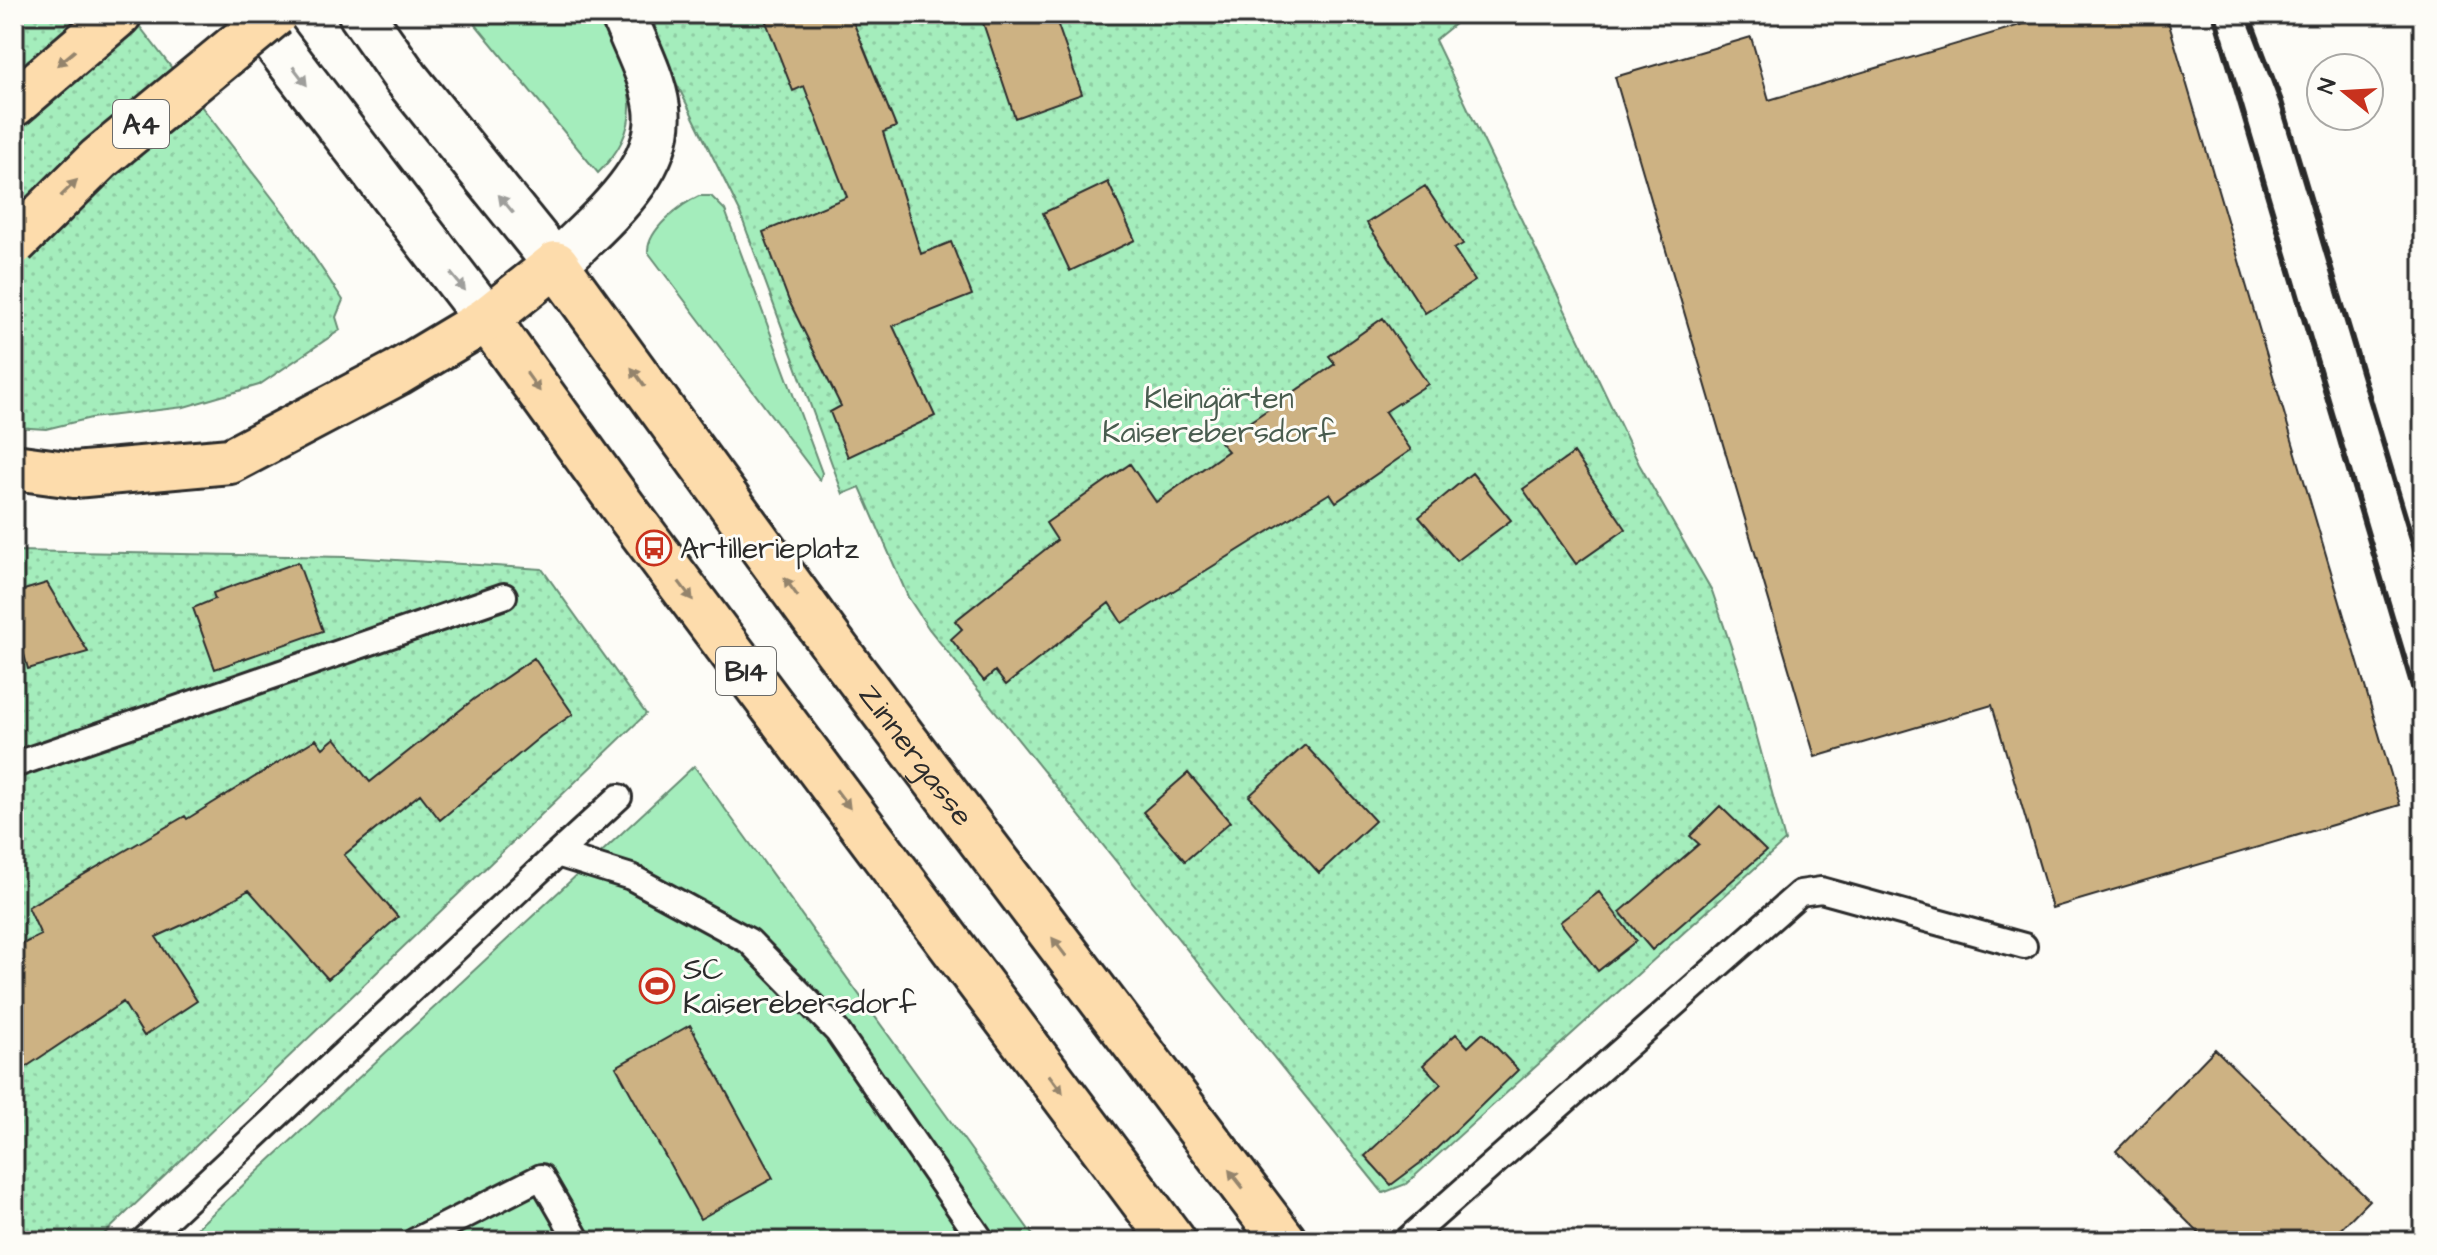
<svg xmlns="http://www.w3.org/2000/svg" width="2437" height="1255" font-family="'Architects Daughter',sans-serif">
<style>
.grass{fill:#a4edbc;stroke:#688c74;stroke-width:2}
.park{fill:url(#park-dots);stroke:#688c74;stroke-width:2}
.building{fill:#cdb283;stroke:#2b2b2b;stroke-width:2}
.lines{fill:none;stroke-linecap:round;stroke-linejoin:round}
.lane-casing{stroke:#2b2b2b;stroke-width:30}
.street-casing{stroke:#2b2b2b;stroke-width:50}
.secondary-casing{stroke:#2b2b2b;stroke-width:50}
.primary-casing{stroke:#2b2b2b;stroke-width:50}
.highway-casing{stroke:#2b2b2b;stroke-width:50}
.lane{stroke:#fdfcf7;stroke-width:24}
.street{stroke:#fdfcf7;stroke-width:44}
.secondary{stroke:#fdfcf7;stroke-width:44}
.primary{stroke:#fddcac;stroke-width:44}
.highway{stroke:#fddcac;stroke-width:44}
.rail{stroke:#2b2b2b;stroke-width:6}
.highway-bridge-casing{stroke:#2b2b2b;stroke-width:50;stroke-linecap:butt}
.highway-bridge{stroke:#fddcac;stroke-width:44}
.oneway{fill:#94846c}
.oneway2{fill:#9e9e9b}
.labels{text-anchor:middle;stroke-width:6;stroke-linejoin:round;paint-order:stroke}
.shield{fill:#fdfcf7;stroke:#6a6a68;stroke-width:2}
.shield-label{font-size:28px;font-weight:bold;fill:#2b2b2b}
.park-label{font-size:30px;fill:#495c4f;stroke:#fdfcf7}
.poi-label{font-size:30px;fill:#2b2b2b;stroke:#fdfcf7;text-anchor:start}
.street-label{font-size:30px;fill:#2b2b2b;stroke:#fdfcf7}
</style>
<defs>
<pattern id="park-dots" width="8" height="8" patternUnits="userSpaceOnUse" patternTransform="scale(2)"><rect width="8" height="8" fill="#a4edbc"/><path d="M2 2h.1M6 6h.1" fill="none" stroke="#8dcba2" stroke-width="1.8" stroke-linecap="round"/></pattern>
</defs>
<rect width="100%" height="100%" fill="#fdfcf7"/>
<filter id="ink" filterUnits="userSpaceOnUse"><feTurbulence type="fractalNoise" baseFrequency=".0125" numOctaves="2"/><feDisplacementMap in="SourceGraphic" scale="16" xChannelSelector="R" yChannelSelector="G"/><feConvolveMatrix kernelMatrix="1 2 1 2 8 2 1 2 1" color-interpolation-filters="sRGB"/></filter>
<g filter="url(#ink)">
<path class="grass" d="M467,14h133c26,62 53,105 -2,159z
M699,196h12l14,14 97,263 -2,7 -172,-228c-1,-22 33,-48 51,-56z
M694,766l343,475h-854z"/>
<path class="park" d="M14,14h116l157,203 56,83 -7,17 4,13 -81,55 -75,22 -93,11 -45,11 -32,-2z
M651,14h816l-32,26 204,424 73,127 26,76 47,174 -379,343 -23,9 -454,-564 -21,-32 -48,-110 -17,7 -104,-284 -69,-140z
M14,551l333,6 195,12 104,145 -549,527h-83z"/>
<path class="building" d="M763,14h87l46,113 -13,5 38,122 30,-12 21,53 -79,31 42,90 -87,41 -18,-45 11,-6 -52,-105 -26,-69 84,-35 -43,-111 -11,5z
M980,14h74l28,80 -67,24z
M2057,14h109l234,791 -348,103 -60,-203 -177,52 -200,-680 136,-40 18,63z
M1108,182l27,58 -65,31 -27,-58z
M1425,186l38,58 -9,5 21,32 -50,32 -58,-90z
M1383,318l45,66 -43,28 26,38 -75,52 -6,-9 -208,130 -13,-20 -103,82 -11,-14 -11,10 -33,-42 11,-10 -7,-8 102,-81 -11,-17 84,-59 26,38 72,-51 -8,-9 115,-78 -6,-8z
M1574,453l52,76 -50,35 -53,-75z
M1472,473l39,47 -54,41 -38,-44z
M298,562l25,69 -108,38 -22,-61 22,-9 -2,-6z
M47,583l41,69 -60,17 -14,-51v-25z
M534,658l39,56 -32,22 -101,84 -20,-26 -76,61 54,62 -70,62 -79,-89 -38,22 -55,25 41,64 -53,35 -21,-34 -109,73v-127l27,-13 -13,-28 157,-91 2,3 129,-80 7,9 12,-10 35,44 104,-83z
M1305,745l70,76 -56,52 -70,-77z
M1188,773l42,49 -45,39 -42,-49z
M1720,806l46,45 -114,99 -32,-38 79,-68 -9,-8z
M1599,892l37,49 -38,30 -38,-49z
M690,1025l83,153 -73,41 -84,-152z
M1483,1033l35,37 -91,88 -36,27 -26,-29 76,-72 -18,-19 33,-31 12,13z
M2215,1049l154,151 -40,41h-122l-91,-90z"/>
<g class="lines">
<g class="lane-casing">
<path id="lane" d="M14,765l490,-169
M557,854l62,-57
M143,1241l414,-387 74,23 118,64 88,90 145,210
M415,1241l126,-64 37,64
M1406,1241l394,-348 21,-3 203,56"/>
</g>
<g class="street-casing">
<path id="street" d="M556,264c39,-40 109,-93 101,-156 -4,-31 -23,-65 -34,-94"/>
</g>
<g class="secondary-casing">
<path id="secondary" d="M253,14l234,305
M361,14l45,64 150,186"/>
</g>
<g class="primary-casing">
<g id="primary">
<path d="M487,319l136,188 550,734"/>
<path id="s1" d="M14,467l60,8 156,-14 167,-88 90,-54 69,-55 281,386 447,591"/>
</g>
</g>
<g class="highway-casing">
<path id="highway" d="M14,104l105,-90"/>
</g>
<use href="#lane" class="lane"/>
<use href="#street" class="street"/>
<use href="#secondary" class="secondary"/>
<use href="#primary" class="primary"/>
<use href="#highway" class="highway"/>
<path class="rail" d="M2214,14l209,707
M2248,14l33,87 142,475"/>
<g class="highway-bridge-casing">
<path id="highway-bridge" d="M14,243l85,-84 176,-145"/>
</g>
<use href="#highway-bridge" class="highway-bridge"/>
</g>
<defs><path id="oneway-solid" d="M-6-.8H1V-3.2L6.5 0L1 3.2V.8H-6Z" transform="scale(2)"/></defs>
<g class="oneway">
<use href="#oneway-solid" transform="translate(66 58) rotate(140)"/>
<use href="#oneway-solid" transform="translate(69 188) rotate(-45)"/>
<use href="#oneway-solid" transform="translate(638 377) rotate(-126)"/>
<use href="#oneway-solid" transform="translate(533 382) rotate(54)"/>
<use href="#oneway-solid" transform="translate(791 587) rotate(-126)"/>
<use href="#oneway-solid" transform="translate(686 591) rotate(53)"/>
<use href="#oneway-solid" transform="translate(843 799) rotate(53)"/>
<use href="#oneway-solid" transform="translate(1059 947) rotate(-127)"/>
<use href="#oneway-solid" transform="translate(1056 1084) rotate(53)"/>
<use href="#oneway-solid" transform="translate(1236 1179) rotate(-128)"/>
</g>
<g class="oneway2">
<use href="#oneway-solid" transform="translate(300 76) rotate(53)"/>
<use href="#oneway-solid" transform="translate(506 204) rotate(-130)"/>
<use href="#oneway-solid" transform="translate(458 282) rotate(51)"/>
</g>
</g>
<defs>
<g id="bus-ring" transform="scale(1.8)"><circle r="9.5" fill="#fdfcf7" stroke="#c8321e" stroke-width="1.5"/><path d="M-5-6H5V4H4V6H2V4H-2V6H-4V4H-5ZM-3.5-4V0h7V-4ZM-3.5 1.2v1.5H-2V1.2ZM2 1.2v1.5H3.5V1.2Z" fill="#c8321e"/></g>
<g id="stadium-ring" transform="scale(1.8)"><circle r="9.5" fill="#fdfcf7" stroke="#c8321e" stroke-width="1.5"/><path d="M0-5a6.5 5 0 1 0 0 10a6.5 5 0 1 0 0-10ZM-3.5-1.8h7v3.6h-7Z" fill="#c8321e"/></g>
</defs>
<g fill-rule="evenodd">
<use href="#bus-ring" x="654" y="548"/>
<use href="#stadium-ring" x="657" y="986"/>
</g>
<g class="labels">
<g class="shield">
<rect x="113" y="100" width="56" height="48" rx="6"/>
<rect x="716" y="647" width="60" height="48" rx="6"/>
</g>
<g class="shield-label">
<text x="141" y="134">A4</text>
<text x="746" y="681">B14</text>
</g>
<g class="park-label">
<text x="1219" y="408">Kleingärten<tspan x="1219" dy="34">Kaiserebersdorf</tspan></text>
</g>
<g class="poi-label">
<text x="680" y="558">Artillerieplatz</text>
<text x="683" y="979">SC<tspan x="683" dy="34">Kaiserebersdorf</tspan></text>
</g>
<g class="street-label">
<text dy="10" stroke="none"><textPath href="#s1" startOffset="1208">Zinnergasse</textPath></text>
</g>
</g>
<rect width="2437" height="1255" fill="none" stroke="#fdfcf7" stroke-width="48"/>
<rect x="24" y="24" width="2389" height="1207" fill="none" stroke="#2b2b2b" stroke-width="3" filter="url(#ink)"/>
<g transform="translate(2345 92) rotate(288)"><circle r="38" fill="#fdfcf7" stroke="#a9a8a5" stroke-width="2"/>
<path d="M0-6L14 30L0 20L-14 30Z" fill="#c8321e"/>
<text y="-12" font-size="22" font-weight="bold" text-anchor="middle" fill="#2b2b2b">N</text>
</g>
</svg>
